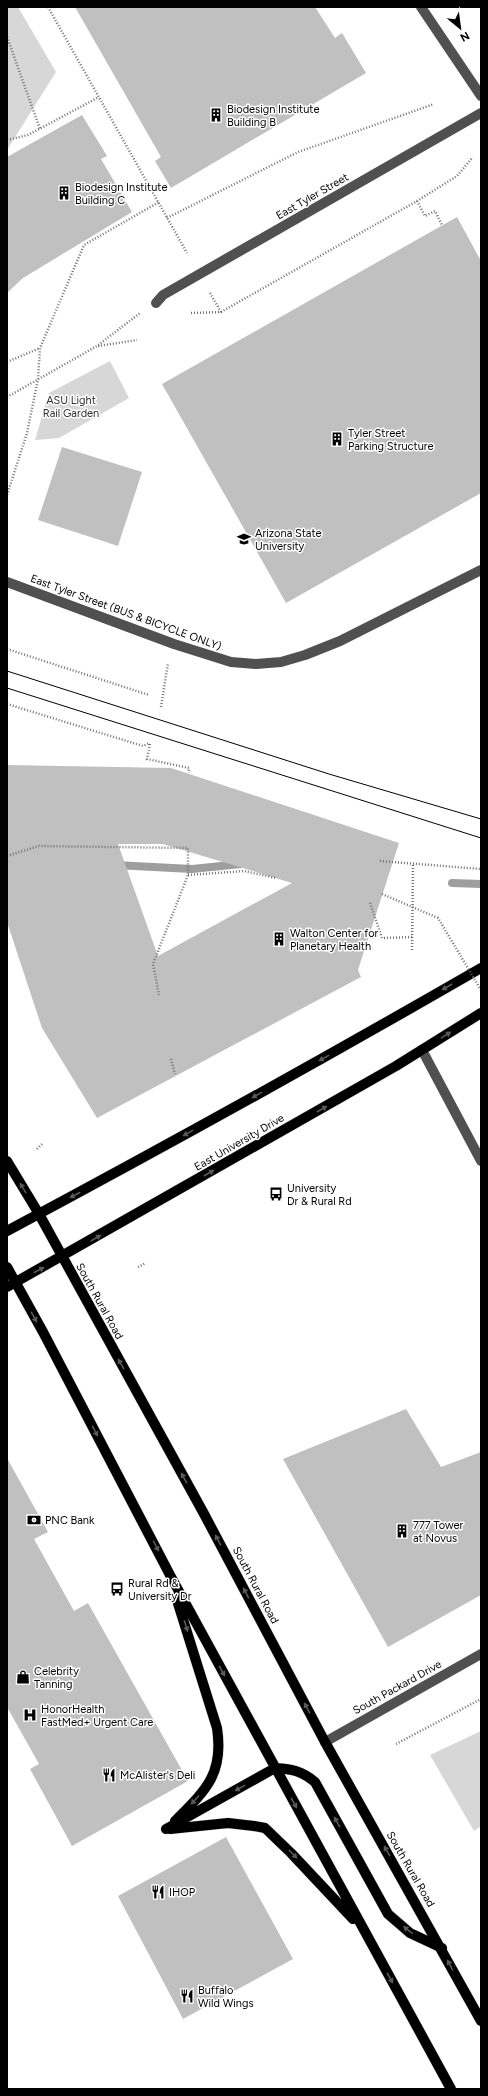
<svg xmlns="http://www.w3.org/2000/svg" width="488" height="2096" font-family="Figtree,sans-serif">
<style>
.green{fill:#d7d7d7}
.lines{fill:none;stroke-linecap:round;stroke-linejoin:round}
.stream{stroke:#9e9e9e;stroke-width:8}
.building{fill:#c0c0c0;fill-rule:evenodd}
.major-casing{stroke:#dbdbdb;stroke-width:11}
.path{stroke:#727272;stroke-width:2.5;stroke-dasharray:1 2;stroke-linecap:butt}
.minor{stroke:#505050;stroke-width:10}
.major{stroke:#000;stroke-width:10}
.tram{stroke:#000;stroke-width:1}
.path-bridge{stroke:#727272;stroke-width:2.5;stroke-dasharray:1 2;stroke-linecap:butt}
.oneway{fill:#595959}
.labels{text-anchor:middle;stroke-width:3;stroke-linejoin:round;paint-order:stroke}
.poi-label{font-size:11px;fill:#000;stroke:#fff;text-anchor:start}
.street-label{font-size:11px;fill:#000;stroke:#fff}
.park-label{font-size:11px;fill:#2e2e2e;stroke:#fff}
</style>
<rect width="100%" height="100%" fill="#fff"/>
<path class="green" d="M7,7h11l38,65 -49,78z
M110,361l19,37 -70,40 -24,2 14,-47z
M481,1731v95l-7,5 -44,-76z"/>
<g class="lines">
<path class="stream" d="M115,865l77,4 49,-5
M452,883l29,1"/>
</g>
<path class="building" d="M75,7h240l20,31 7,-5 24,40 -195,115 -16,-27 6,-4z
M82,115l25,41 -6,3 31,53 -109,66 -16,15v-136z
M457,217l24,44v232l-195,110 -124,-219z
M62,447l80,25 -24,74 -80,-26z
M7,765l164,3 228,75 -41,127 3,7 -264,141 -55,-90 -35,-106zM118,844h45l129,39 -134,73z
M406,1409l35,58 40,-15v143l-93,52 -105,-188z
M7,1458l41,74 -14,7 40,72 14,-8 100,178 -116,65 -42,-77 9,-5 -32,-57z
M226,1837l67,122 -110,60 -65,-123z"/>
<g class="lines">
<g class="major-casing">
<path id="major" d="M7,1161l32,53 164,298 122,230 156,279
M7,1231c159,-85 318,-173 474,-263
M7,1267l36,65 127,243 281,514
M7,1287l389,-221 85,-53
M175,1821c31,-31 49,-47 42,-93l-41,-131
M166,1829l109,-61c17,1 27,3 40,14l73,132 22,19 32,15
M170,1829l58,-6 26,3 11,2 26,25 62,66"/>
</g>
<path class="path" d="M48,7l139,246
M7,37l33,92
M7,140l21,-5 71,-38
M417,201l8,15 10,-5 7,14
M167,218l131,-66 136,-48
M210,293l11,19
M191,313l30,-1 196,-111 40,-25 15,-18
M98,346l39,-6
M7,362l33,-14
M7,397l90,-51 43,-33
M7,495l20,-62 11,-54 2,-31 44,-103 75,-43
M7,649l142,46
M7,704l136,42 7,-3
M161,707l7,-44
M150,744l-3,15 42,9v5
M7,856l32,-10 149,2v27l-35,89 6,31
M380,861l101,8
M188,875l56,-4 32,7
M370,903l12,35 30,-1
M412,950l1,-86
M171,1059l4,15
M37,1149l6,-6
M138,1267l8,-4
M396,1744l85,-45"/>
<path class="minor" d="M421,7l60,89
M156,303l7,-8 318,-182
M7,582l167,62 57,18 25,2 25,-2 24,-7 35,-14 141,-71
M422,1050l59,111
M325,1742l156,-88"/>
<use href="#major" class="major"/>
<path class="tram" d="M7,671l322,103 152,45
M7,688l474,150"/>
<path class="path-bridge" d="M382,894l56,24 43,72"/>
</g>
<defs><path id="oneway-solid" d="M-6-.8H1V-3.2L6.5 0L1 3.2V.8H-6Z"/></defs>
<g class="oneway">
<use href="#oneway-solid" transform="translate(447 987) rotate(150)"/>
<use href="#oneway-solid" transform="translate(446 1035) rotate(-32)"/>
<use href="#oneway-solid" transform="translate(324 1058) rotate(151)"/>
<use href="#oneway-solid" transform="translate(257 1095) rotate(151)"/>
<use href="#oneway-solid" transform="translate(322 1109) rotate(-30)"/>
<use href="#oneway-solid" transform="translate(188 1133) rotate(151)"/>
<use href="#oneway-solid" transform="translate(209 1173) rotate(-30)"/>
<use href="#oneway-solid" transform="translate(23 1188) rotate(-121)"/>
<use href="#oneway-solid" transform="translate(75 1195) rotate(152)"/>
<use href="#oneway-solid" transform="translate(96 1238) rotate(-30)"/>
<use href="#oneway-solid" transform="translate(39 1270) rotate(-28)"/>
<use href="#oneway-solid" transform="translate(34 1317) rotate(61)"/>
<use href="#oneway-solid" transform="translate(121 1364) rotate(-119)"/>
<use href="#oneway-solid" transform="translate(95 1431) rotate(62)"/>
<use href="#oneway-solid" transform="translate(184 1478) rotate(-119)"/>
<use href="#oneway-solid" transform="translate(218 1540) rotate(-118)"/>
<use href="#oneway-solid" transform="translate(156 1546) rotate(62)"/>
<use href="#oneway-solid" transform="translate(246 1593) rotate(-118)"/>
<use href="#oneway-solid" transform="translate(186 1626) rotate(73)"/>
<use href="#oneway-solid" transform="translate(222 1671) rotate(61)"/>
<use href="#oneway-solid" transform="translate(307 1708) rotate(-118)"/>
<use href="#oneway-solid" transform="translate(240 1788) rotate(151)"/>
<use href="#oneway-solid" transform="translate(195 1800) rotate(132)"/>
<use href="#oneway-solid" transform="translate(294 1803) rotate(61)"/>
<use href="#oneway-solid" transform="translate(337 1822) rotate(-119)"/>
<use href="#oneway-solid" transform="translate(387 1851) rotate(-120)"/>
<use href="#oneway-solid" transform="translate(293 1854) rotate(46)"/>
<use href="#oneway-solid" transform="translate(408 1930) rotate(-143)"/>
<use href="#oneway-solid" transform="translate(450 1965) rotate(-118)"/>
<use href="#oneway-solid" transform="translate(390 1978) rotate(61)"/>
</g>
<defs>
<g id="building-bare" transform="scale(1.08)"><path d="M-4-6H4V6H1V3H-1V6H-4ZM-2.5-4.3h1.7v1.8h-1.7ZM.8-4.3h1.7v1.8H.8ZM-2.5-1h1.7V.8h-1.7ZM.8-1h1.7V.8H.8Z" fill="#000" stroke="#fff" stroke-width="2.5" paint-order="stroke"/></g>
<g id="university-bare" transform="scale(1.08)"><path d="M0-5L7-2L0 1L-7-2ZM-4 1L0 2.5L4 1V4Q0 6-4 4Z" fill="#000" stroke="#fff" stroke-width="2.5" paint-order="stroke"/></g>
<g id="bus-bare" transform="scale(1.08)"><path d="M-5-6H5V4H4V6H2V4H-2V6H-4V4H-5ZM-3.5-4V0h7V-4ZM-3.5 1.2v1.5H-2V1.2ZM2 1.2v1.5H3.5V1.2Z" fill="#000" stroke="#fff" stroke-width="2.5" paint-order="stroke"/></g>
<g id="bank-bare" transform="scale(1.08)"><path d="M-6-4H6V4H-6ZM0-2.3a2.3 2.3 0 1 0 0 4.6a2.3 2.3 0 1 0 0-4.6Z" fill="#000" stroke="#fff" stroke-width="2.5" paint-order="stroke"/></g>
<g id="shop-bare" transform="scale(1.08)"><path d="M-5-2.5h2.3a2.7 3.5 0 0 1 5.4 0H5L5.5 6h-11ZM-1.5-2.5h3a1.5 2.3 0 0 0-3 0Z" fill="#000" stroke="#fff" stroke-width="2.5" paint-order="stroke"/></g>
<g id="hospital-bare" transform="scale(1.08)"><path d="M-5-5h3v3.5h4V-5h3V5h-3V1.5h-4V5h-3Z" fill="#000" stroke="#fff" stroke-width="2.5" paint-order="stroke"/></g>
<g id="restaurant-bare" transform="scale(1.08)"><path d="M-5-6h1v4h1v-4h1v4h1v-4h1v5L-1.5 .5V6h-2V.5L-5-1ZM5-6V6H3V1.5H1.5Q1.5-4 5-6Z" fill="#000" stroke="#fff" stroke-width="2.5" paint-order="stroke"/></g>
</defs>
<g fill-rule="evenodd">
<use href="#building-bare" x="216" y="115"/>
<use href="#building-bare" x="64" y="193"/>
<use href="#building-bare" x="337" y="439"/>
<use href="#university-bare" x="244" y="539"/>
<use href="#building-bare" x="279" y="939"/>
<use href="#bus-bare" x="276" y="1194"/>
<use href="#bank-bare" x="34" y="1520"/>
<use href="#building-bare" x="402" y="1531"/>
<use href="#bus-bare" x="117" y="1589"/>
<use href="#shop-bare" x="23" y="1677"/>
<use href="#hospital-bare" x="30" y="1715"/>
<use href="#restaurant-bare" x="109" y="1775"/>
<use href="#restaurant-bare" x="158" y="1892"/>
<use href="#restaurant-bare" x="187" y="1996"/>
</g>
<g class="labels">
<g class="poi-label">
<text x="227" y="113">Biodesign Institute<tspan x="227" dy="13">Building B</tspan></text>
<text x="75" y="191">Biodesign Institute<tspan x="75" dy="13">Building C</tspan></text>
<text x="348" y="437">Tyler Street<tspan x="348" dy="13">Parking Structure</tspan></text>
<text x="255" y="537">Arizona State<tspan x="255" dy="13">University</tspan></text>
<text x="290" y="937">Walton Center for<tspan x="290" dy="13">Planetary Health</tspan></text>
<text x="287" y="1192">University<tspan x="287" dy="13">Dr &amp; Rural Rd</tspan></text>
<text x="45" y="1524">PNC Bank</text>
<text x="413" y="1529">777 Tower<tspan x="413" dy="13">at Novus</tspan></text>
<text x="128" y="1587">Rural Rd &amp;<tspan x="128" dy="13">University Dr</tspan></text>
<text x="34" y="1675">Celebrity<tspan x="34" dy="13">Tanning</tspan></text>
<text x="41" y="1713">HonorHealth<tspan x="41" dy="13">FastMed+ Urgent Care</tspan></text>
<text x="120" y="1779">McAlister's Deli</text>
<text x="169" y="1896">IHOP</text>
<text x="198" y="1994">Buffalo<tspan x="198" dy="13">Wild Wings</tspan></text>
</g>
<g class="street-label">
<text transform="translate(312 196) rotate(-30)" y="4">East Tyler Street</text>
<text transform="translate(126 612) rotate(20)" y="4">East Tyler Street (BUS &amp; BICYCLE ONLY)</text>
<text transform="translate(239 1142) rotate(-30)" y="4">East University Drive</text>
<text transform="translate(100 1301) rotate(61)" y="4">South Rural Road</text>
<text transform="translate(256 1585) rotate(62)" y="4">South Rural Road</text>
<text transform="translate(397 1687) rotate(-29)" y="4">South Packard Drive</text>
<text transform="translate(411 1869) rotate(60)" y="4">South Rural Road</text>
</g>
<g class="park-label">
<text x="71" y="404">ASU Light<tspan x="71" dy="13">Rail Garden</tspan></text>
</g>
</g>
<rect width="488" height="2096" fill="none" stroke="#000000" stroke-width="16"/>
<g transform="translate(460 28) rotate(151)" stroke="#ffffff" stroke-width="3" paint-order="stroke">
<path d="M0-3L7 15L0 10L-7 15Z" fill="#000000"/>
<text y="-6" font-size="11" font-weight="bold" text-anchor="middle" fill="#000000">N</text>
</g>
</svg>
